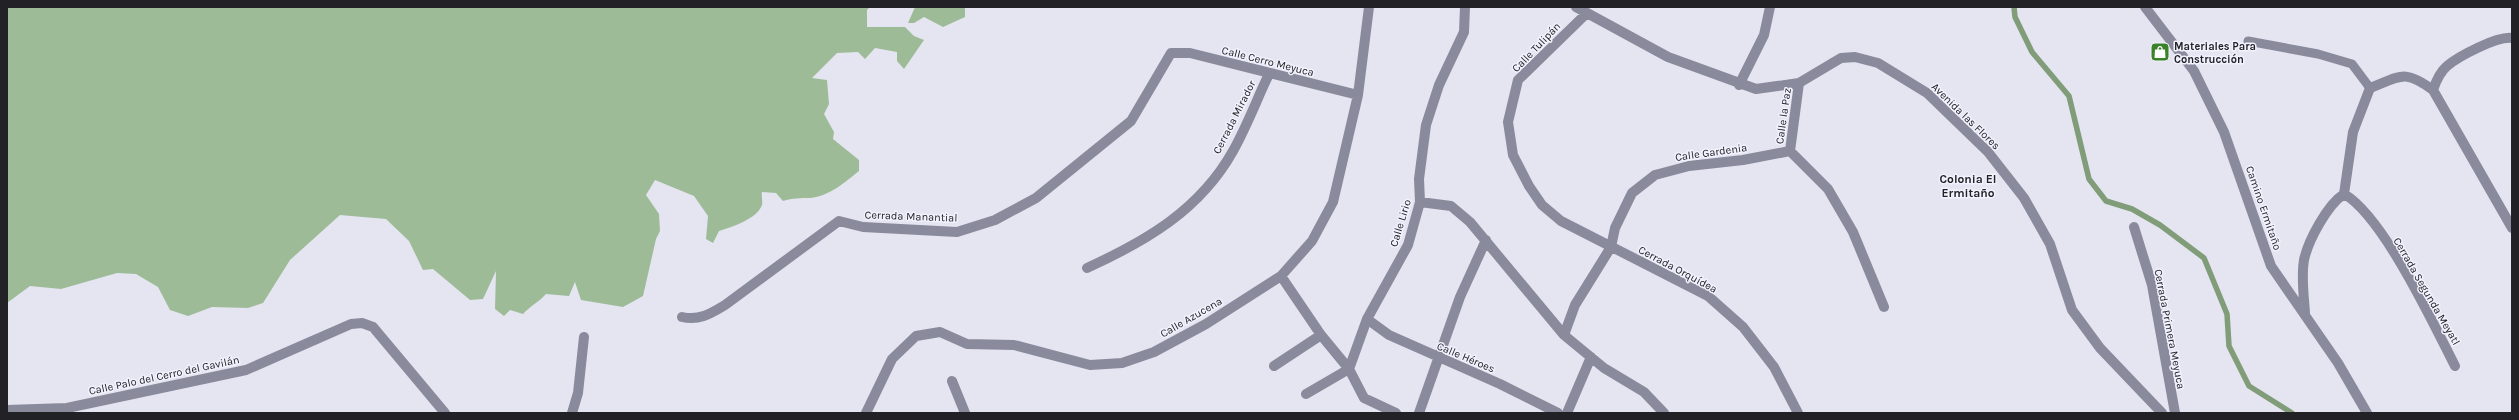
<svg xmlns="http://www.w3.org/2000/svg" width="2519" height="420" font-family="Karla,sans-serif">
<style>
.forest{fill:#9ebb98}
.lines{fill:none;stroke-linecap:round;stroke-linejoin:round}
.stream{stroke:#809c79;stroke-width:5.5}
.service{stroke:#898a9c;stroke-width:9}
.minor{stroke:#898a9c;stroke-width:10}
.labels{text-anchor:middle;stroke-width:3;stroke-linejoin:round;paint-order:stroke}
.poi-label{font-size:11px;font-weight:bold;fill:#222226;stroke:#f1f2fe;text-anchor:start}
.street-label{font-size:11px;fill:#222226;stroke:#f1f2fe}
.neighbourhood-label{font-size:12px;font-weight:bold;fill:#222226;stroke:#f1f2fe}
</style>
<rect width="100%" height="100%" fill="#e4e5f1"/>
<path class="forest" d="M7,7h863l-3,3v17h38l9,9 10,4 -20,29 -7,-8v-9l-22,-4 -10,11 -7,-7 -21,1 -25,25 15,2 2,24 -5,10 10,18 -1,7 26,21v11c-14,11 -29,25 -49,27 -10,0 -17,0 -27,3l-7,-8 -14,-1c-1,4 1,9 0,13 -5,14 -30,22 -43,26l-6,12 -7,-4 2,-23 -14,-20 -39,-16 -9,15 13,19 1,17 -4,8 -13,57 -20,11 -42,-7 -6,-18 -6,14 -23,-2c-7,8 -16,12 -23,20l-13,-4 -6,6 -9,-7 1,-38 -13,28 -13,1 -37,-31 -10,1 -14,-29 -23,-22 -46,-4 -50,45 -27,43 -15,5 -36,-1 -24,9 -18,-6 -12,-23 -22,-13 -19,-1 -56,16 -31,-3 -23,17z
M915,7h50v10l-22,10 -19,-10 -10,6h-6z"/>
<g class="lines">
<path class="stream" d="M2014,7l1,10 17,35 37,44 20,83 17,22 26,8 28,16 44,33 23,56 2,32 20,40 43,27"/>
<path class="service" d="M2248,41l70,13 34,10 18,24"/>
<path class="minor" d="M1576,7l92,50 88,32 43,-6 42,-25 14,-1 23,6 49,30 61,59 36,46 26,46 22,66 28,38 62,65
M2145,7l49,64 30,61 47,134 67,97 29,50
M1587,13l-69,67 -10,42 5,33 16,31 13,19 19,16 147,75 35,31 31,40 24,46
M1739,85l25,-50 6,-28
M2433,90c3,-9 7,-18 14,-24 12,-10 50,-30 65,-28
M1790,151l38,38 25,43 31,75
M1790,151l9,-68
M2344,194c39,22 89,129 111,172
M1420,202l31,4 19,16 94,113 40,33 40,24 20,21
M2134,227l18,58 23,128
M1087,268c59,-27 113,-58 146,-117 14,-25 24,-52 36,-77
M1281,276l40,59 28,34 15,29 32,15
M2305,313c-1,-16 -4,-36 -1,-53 4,-19 23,-55 40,-66l9,-62 17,-44c31,-12 34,-19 63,2l79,138
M682,317c17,4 28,-3 43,-12l114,-84 24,6 94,5 38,-12 41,-22 95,-77 40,-68h19l168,42
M1367,319l22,16 111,49 58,29
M1564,335l11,-30 36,-58 4,-19 17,-35 23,-18 34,-9 54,-6 47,-9
M1274,366l47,-31
M952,381l13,32
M1306,394l43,-25 18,-50 41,-74 12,-43 -1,-23 7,-54 13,-40 25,-53 1,-25
M7,410l60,-2 179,-38 105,-46 11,-1 11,4 72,86
M572,413l6,-20 6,-56
M866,413l26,-54 24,-23 24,-4 27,12 47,1 76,20 32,-2 32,-11 52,-28 75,-48 31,-35 21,-39 25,-107 11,-88
M1419,413l41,-116 26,-57
M1567,413l24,-56"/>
</g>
<defs>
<g id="shop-square" transform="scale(1)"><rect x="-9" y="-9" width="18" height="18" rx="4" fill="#3a8228" stroke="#f1f2fe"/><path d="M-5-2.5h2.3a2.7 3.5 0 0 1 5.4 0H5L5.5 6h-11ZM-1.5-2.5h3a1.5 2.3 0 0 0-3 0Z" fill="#fff"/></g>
</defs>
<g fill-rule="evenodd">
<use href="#shop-square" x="2160" y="52"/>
</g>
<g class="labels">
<g class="poi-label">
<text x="2174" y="50">Materiales Para<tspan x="2174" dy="13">Construcción</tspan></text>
</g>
<g class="street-label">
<text transform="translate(1536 47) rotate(-46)" y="4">Calle Tulipán</text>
<text transform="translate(1268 61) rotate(14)" y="4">Calle Cerro Meyuca</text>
<text transform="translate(1783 116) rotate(-82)" y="4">Calle la Paz</text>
<text transform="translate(1966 116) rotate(44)" y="4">Avenida las Flores</text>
<text transform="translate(1234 117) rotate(-63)" y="4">Cerrada Mirador</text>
<text transform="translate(1711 152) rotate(-8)" y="4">Calle Gardenia</text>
<text transform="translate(2264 208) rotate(71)" y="4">Camino Ermitaño</text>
<text transform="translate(911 216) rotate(2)" y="4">Cerrada Manantial</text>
<text transform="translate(1400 223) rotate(-73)" y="4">Calle Lirio</text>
<text transform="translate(1678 269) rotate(28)" y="4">Cerrada Orquídea</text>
<text transform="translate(2427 291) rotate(60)" y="4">Cerrada Segunda Meyatl</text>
<text transform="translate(1191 317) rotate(-30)" y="4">Calle Azucena</text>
<text transform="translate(2170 329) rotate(79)" y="4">Cerrada Primera Meyuca</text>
<text transform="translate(1466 357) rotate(23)" y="4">Calle Héroes</text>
<text transform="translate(164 375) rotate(-12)" y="4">Calle Palo del Cerro del Gavilán</text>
</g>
<g class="neighbourhood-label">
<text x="1968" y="183">Colonia El<tspan x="1968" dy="14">Ermitaño</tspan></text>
</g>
</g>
<rect width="2519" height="420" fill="none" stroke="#222226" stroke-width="16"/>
</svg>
